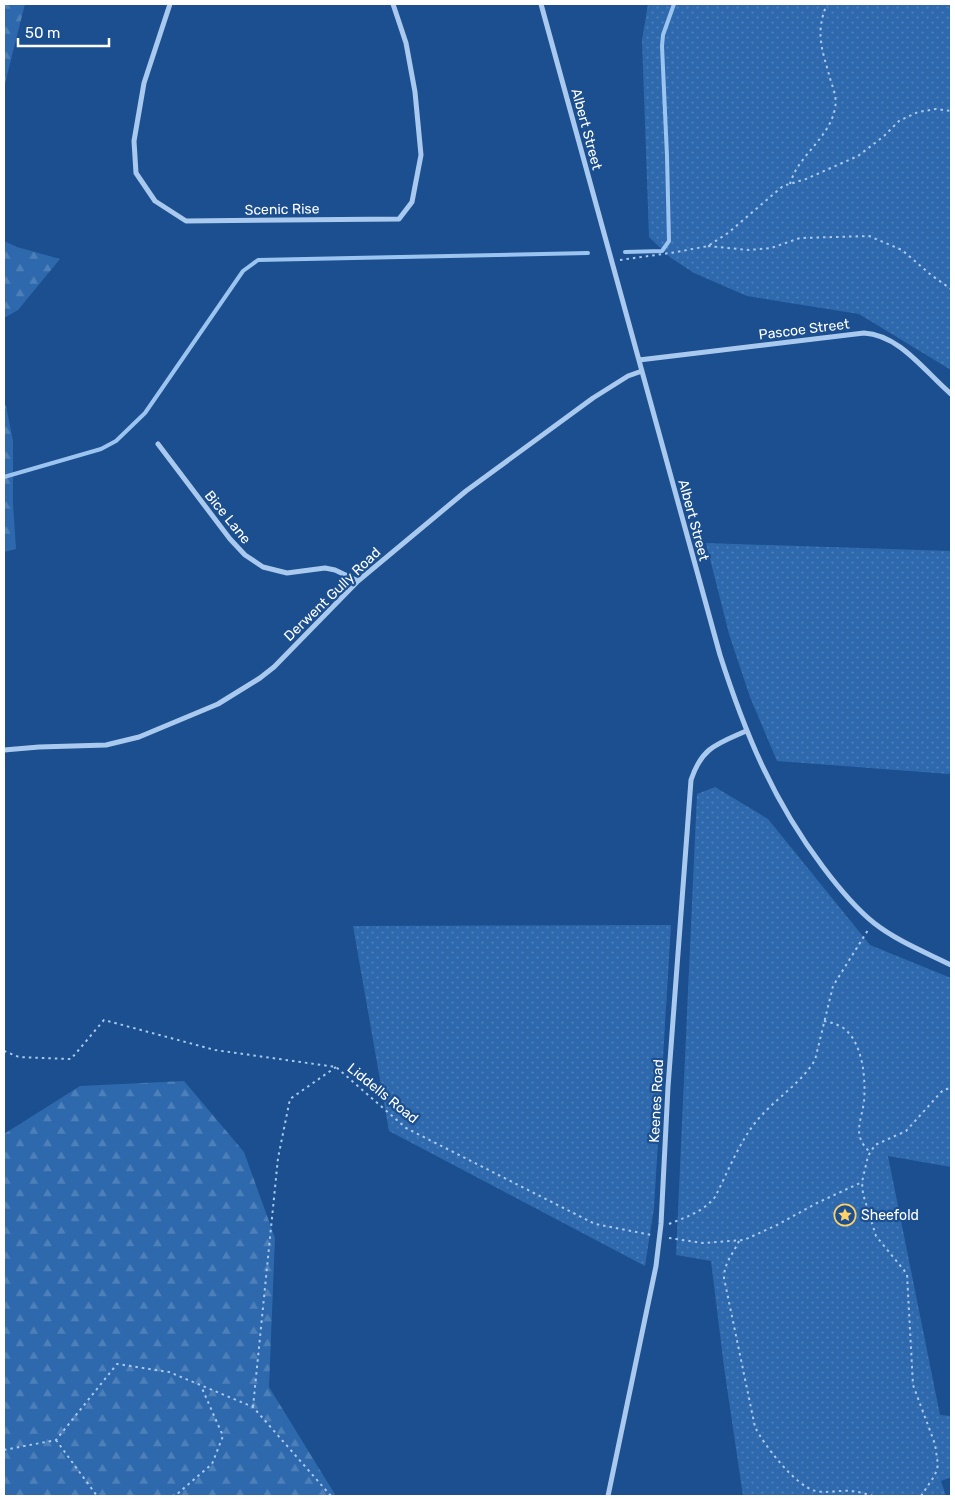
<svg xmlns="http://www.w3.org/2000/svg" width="955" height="1500" font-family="Rubik,sans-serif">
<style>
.green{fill:url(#green-dots)}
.forest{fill:url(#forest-firs)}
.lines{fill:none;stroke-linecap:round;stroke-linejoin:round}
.stream{stroke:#9cc4f0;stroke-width:4}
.path{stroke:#a9c9ee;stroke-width:2;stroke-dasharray:2.5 4;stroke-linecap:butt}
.street{stroke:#a9c9ee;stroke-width:5}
.labels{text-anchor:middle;stroke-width:4.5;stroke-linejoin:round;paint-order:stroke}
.street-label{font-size:14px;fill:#fff;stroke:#1b4f8f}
.poi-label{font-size:14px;fill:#fff;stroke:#1b4f8f;text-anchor:start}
</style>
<defs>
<pattern id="green-dots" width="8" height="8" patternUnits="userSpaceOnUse" patternTransform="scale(1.25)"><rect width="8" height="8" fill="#2e69ad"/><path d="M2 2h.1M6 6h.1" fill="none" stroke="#4d80b9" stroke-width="1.8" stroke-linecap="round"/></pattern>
<pattern id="forest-firs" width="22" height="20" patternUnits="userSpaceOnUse" patternTransform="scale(1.25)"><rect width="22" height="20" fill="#2e69ad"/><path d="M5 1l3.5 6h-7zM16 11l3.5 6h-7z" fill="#4d80b9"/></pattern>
</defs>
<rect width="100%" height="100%" fill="#1b4f8f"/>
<path class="green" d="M648,4h303v366l-92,-56 -112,-18 -53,-23 -23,-15 -22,-21 -7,-197z
M706,543l245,8v219l-2,4 -172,-13 -27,-64 -21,-63z
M715,787l53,32 102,126 81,33v189l-63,-11 52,259 11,1v61l-10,4 5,15h-203l-19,-129 -13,-106 -35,-6 21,-461z
M671,925l-17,283 -9,58 -256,-135 -36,-205z"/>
<path class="forest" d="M4,4h21l-21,83z
M4,241l13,6 43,12 -42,51 -14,8z
M4,404l2,2 7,35v63l3,45 -12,3z
M184,1081l60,71 31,86 -6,149 67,109h-332v-362l76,-48z"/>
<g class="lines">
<path class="stream" d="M625,252l37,-1 7,-10 -2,-85 -5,-110 1,-11 11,-31
M4,477l97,-28 15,-8 29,-28 98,-142 15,-11 330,-7"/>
<path class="path" d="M790,184c8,-29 40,-46 45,-76 2,-9 -1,-18 -4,-26 -8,-31 -17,-47 -4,-78
M708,246l41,4 22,-2 29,-10 69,-2 33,14 29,25 20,14
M620,260l57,-8 31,-6 20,-13 55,-47 23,-7 52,-23 26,-20 15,-15 19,-9 18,-3 15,2
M824,1021c6,1 12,3 18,6 21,14 24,52 22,75 -3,20 -12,34 6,50
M4,1051l15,6 52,2 33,-39 111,30 121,17 70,61 189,96 57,11
M669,1224c17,-7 34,-12 46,-27 13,-25 26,-60 46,-81 18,-20 40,-33 54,-56l18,-74 35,-56
M669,1238l34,5 41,-3 33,-15 40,-22 45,-21
M739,1241c-6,13 -15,22 -15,37l31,149c9,18 41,60 61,64 9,2 18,0 27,0 11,-1 20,2 30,5
M253,1407l25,-249 12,-59 46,-32
M56,1440l41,56
M4,1450l52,-10 61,-76 52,8 84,35 78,89
M172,1496l4,-1 36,-31 11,-28 -22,-50
M921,1496l14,-21 3,-10 -3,-21 -22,-59 -6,-111 -31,-38 -13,-42 -1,-12 6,-26 7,-11 31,-14 37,-41 8,-2"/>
<path class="street" d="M170,4l-26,79 -10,58 2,32 19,28 31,20 213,-2 13,-17 9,-47 -6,-63 -9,-49 -13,-39
M541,4l179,651c25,78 53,146 103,212 15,20 31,40 51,56 23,18 51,29 77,42
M639,360l225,-27c36,2 61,39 87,61
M158,444l72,95 15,16 18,12 24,6 38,-5 10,2 23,11
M4,750l35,-3 67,-2 33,-8 79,-33 42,-26 14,-11 84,-86 108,-90 127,-93 35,-22 14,-5
M608,1496l48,-230 5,-42 7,-137 23,-307c11,-33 26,-36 55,-49"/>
</g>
<defs>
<g id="sight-ring" transform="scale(1.125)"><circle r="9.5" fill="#1b4f8f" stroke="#ffd166" stroke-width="1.5"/><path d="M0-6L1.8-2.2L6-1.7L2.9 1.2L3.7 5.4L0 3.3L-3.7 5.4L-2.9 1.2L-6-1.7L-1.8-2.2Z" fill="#ffd166"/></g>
</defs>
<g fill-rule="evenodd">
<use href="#sight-ring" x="845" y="1215"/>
</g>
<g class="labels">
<g class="street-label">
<text transform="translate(587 129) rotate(75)" y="5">Albert Street</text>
<text transform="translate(282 209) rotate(-1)" y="5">Scenic Rise</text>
<text transform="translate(804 329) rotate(-7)" y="5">Pascoe Street</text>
<text transform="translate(228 517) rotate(51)" y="5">Bice Lane</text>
<text transform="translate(694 520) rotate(75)" y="5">Albert Street</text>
<text transform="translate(332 594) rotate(-44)" y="5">Derwent Gully Road</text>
<text transform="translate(383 1093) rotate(39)" y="5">Liddells Road</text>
<text transform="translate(656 1101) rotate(-87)" y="5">Keenes Road</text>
</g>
<g class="poi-label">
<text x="861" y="1220">Sheefold</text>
</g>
</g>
<rect width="955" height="1500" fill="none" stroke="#ffffff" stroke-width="10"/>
<path d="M18 38v8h91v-8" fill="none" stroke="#ffffff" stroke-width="2.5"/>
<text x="25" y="38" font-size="15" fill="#ffffff" stroke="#1b4f8f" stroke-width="4" paint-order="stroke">50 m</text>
</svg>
